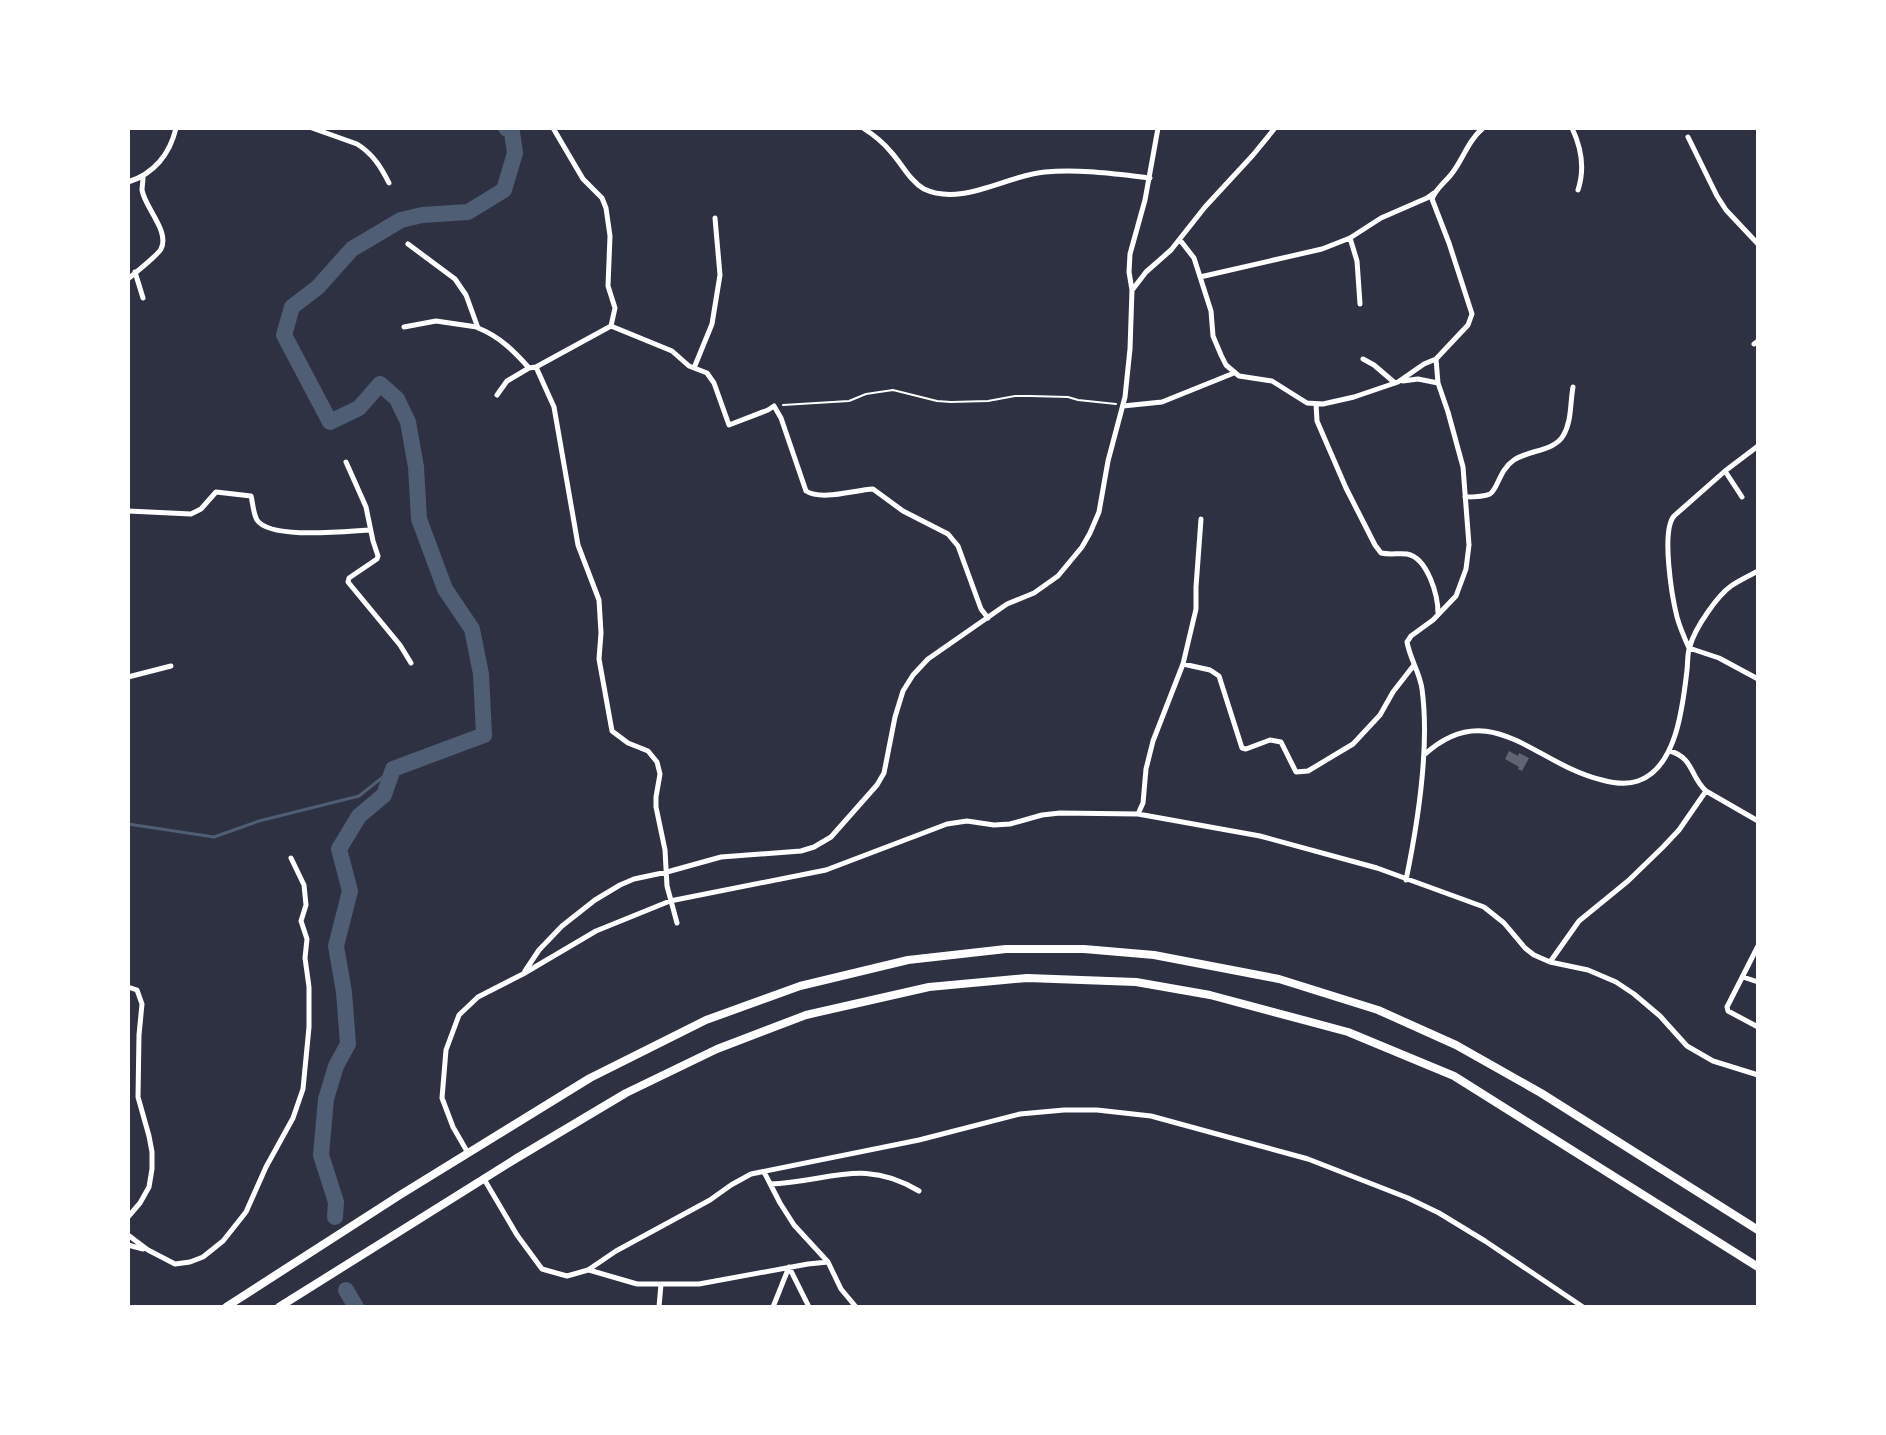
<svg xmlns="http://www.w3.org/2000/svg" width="1886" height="1435" font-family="Ubuntu,sans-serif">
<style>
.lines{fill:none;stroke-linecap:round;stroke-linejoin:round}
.stream{stroke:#4f5d75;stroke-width:3}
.river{stroke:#4f5d75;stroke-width:16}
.building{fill:#626471}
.path{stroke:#fff;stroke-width:2}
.minor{stroke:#fff;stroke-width:5}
.trunk{stroke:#fff;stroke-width:8}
</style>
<rect width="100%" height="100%" fill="#2d3142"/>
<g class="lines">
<path class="stream" d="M128,824l86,13 45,-16 100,-25 34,-27"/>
<path class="river" d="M335,1217l1,-15 -15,-47 5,-56 10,-33 12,-22 -4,-52 -8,-46 14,-55 -11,-42 20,-33 25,-21 9,-26 91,-34 -3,-61 -9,-45 -27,-40 -26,-70 -3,-52 -8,-45 -11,-23 -17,-15 -21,24 -29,14 -46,-87 8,-28 26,-20 34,-38 49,-29 21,-5 46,-3 36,-22 11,-37 -3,-21 -6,-4
M346,1290l10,17"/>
</g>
<path class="building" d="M1509,751l9,5 1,-3 10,5 -7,13 -4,-2 1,-2 -14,-8z"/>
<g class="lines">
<path class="path" d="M783,405l66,-4 17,-7 27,-4 44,11 14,1 37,-1 27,-5h15l38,1 10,3 38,4"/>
<path class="minor" d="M312,128l45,16c16,10 24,23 32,39
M553,128l30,51 19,19 4,10 4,28 -2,50 7,22 -4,18
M863,128c11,7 20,14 28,24 11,12 19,29 33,37 38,18 83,-14 121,-17 36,-3 69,2 105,6
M1572,128c9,19 13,41 6,62
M1688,137l29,59 9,14 32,34
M128,182c26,-8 42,-28 48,-54
M1350,238l7,23 3,43
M1180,240l14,18 17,53 2,25 8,19 5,10 13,11 33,5 35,22 16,1 31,-7 44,-15 26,-18 12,-5
M408,244l47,35 11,16 12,33c21,8 37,24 51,40l7,-1
M135,272l8,26
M1200,277l122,-28 28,-11 31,-20 46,-20 7,-5
M128,279c7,-6 30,-24 33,-30 9,-18 -16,-41 -19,-59 0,-2 1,-10 1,-12
M1133,289l13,-17 25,-22 34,-43 48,-52 22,-27
M404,327l32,-6 41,6
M1754,344l4,-3
M1363,359l11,6 21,18
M694,368l18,-44 8,-49 -5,-57
M1403,381l15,-2 20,4
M497,395l10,-14 22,-13
M1316,404l1,17 29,67 29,57 6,8c9,2 17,0 26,1 21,4 31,42 31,59
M1123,406l39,-4 72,-29
M1758,446l-33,25 -51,45c-13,15 -2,81 3,101 3,11 7,20 12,31l30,10 39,21
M346,462l20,45 7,34 5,15 -1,3 -28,19 -1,4 52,63 11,18
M1725,471l17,26
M1465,497c8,0 18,0 25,-3 8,-5 9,-24 24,-34 15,-10 40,-9 49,-24 9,-15 7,-33 10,-49
M128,511l63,3 10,-5 15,-17 35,4c2,7 2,17 6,24 13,20 91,11 113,10
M1183,664l27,6 9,6 23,72 4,1 24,-9 11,2 15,30 12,-1 45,-27 27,-29 13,-23 21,-27
M128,677l43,-11
M1670,751c24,7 20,26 36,40l52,30
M1424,755c66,-61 112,10 178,25 11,3 25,5 36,1 39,-13 45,-77 49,-111 1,-8 0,-17 3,-24 5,-18 27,-50 41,-60 9,-6 18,-10 27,-15
M1138,814l5,-11 3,-34 7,-28 30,-77 13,-55v-22l5,-68
M1406,880c12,-58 24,-132 16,-191 -2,-16 -12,-30 -15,-47l4,-6 22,-16 23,-24 10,-27 3,-24 -6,-78 -15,-55 -10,-29 -2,-24 32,-34 4,-11 -23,-71 -17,-44c4,-11 14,-17 21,-27 11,-15 15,-31 30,-44
M677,923l-10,-37 -2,-36 -9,-43v-10l4,-23 -3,-12 -9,-11 -20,-8 -16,-12 -13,-72 2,-26 -2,-33 -21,-55 -24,-138 -18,-40 75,-41 61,25 17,15 18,7 7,10 15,42 39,-15 6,-4 7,12 25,73c16,10 48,-1 67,-2l30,22 45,23 10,12 23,63 7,9
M1758,946l-31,61 1,4 30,16
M1550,962l29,-41 49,-40 35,-34 16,-17 27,-39
M525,971l14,-21 23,-24 33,-26 25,-15 14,-6 33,-7 54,-15 80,-6 13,-4 17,-10 46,-52 7,-12 11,-56 8,-26 10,-16 15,-16 79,-55 27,-11 24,-17 24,-29 8,-14 9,-21 9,-51 17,-64 5,-48 2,-59 -3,-18 1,-18 15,-54 13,-72
M1743,977l15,5
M128,987l9,3 5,14 -3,31 -1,62 11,39 3,16v17l-3,18 -9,16 -12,14
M468,1153l-15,-26 -11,-29 4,-48 13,-35 19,-18 45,-23 73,-43 74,-30 156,-31 121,-46 20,-3 27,4 16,-1 32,-9 18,-2 78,1 122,22 117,32 107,39 20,16 21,25 9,7 16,7 38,8 28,12 18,12 26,22 27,30 26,15 45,14
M764,1172l16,31 14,22 34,37 13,27 15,18
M484,1179l33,56 25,34 25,7 21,-6 28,-19 94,-51 21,-15 20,-11 168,-34 101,-26 44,-4h33l54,6 157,43 100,39 31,15 46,28 98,66
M770,1184c58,-2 93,-27 149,7
M128,1235l20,15 27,14 15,-2 13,-5 20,-16 23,-29 20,-45 27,-49 10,-29 6,-62v-40l-4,-29 2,-19 -6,-18 5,-16 -2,-20 -13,-27
M128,1245l15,4
M789,1267l20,40
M589,1270l48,14h62l109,-20 20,-2
M659,1307l2,-23
M773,1307l16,-40"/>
<path class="trunk" d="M226,1307l174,-112 190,-117 116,-58 94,-34 108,-26 98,-11h78l70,6 125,24 99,31 78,35 85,48 217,137
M279,1307l238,-149 109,-65 91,-44 89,-34 123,-28 98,-9 109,4 74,13 138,37 106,44 304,191"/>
</g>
<rect width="1886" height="1435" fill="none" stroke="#ffffff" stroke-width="260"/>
</svg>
